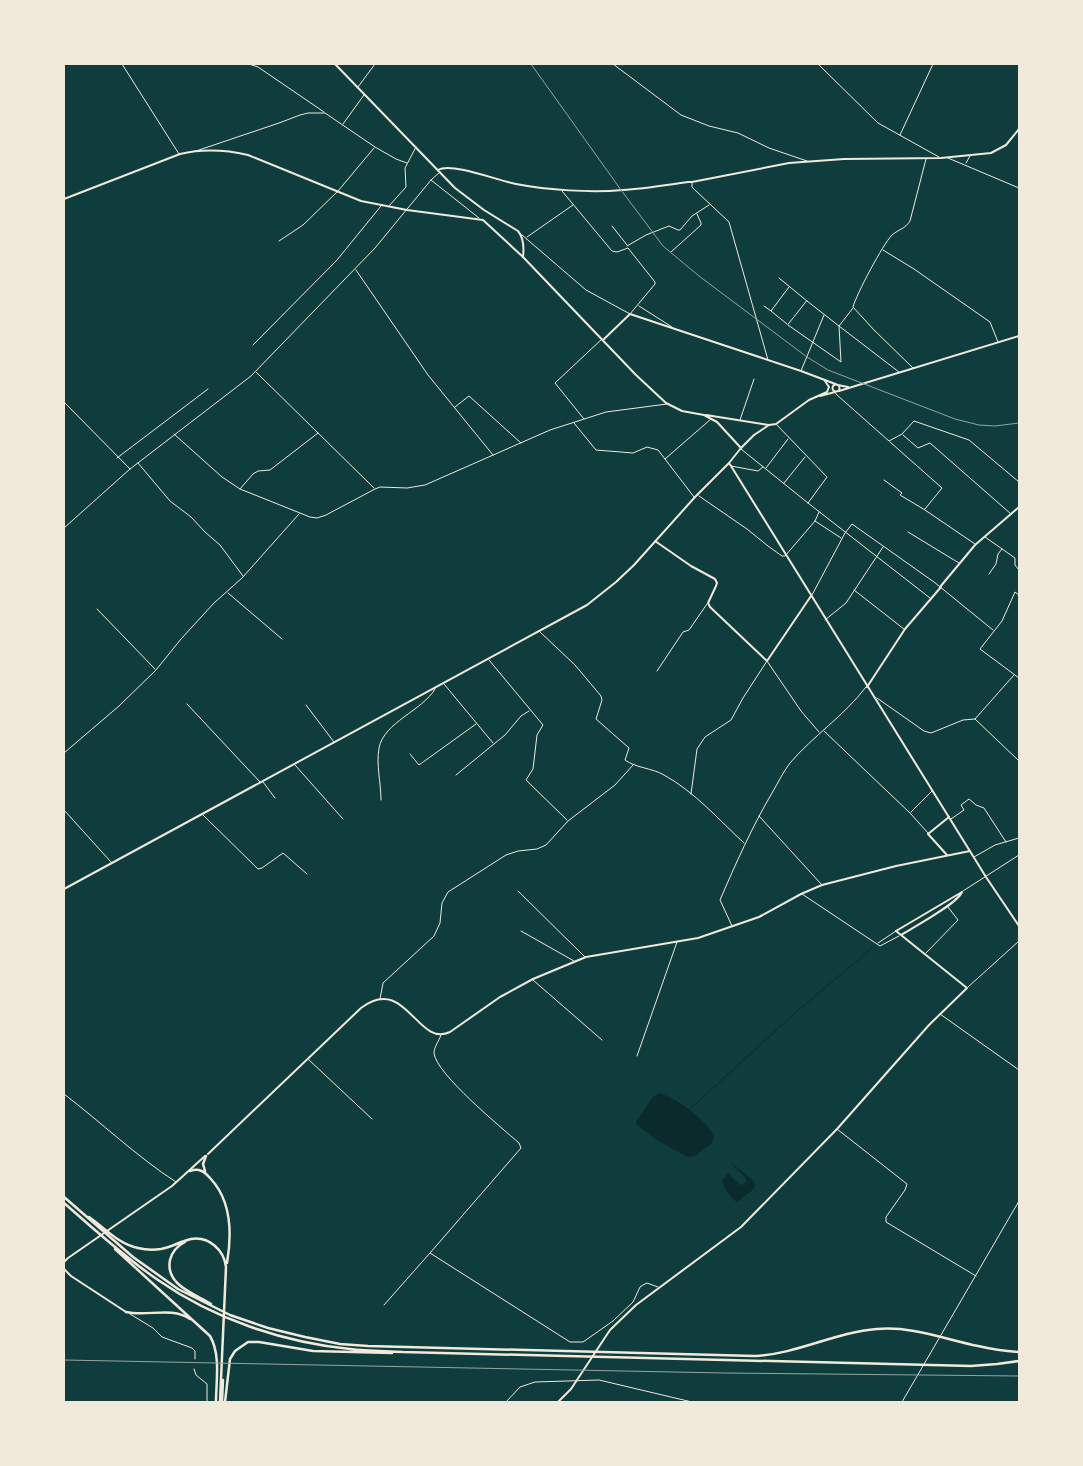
<svg xmlns="http://www.w3.org/2000/svg" width="1083" height="1466" font-family="Lora,serif">
<style>
.water{fill:#0a2a2b}
.lines{fill:none;stroke-linecap:round;stroke-linejoin:round}
.stream{stroke:#0a2a2b;stroke-width:1}
.minor{stroke:#f1e9da;stroke-width:1}
.tertiary{stroke:#f1e9da;stroke-width:2}
.secondary{stroke:#f1e9da;stroke-width:2}
.trunk{stroke:#f1e9da;stroke-width:2.5}
.rail{stroke:#97a49c;stroke-width:1}
</style>
<rect width="100%" height="100%" fill="#0f3d3e"/>
<path class="water" d="M659,1093c17,4 48,28 55,43l-2,7 -17,13 -8,1 -32,-18 -18,-14 -1,-4 17,-24z
M729,1161l26,21 -1,7 -17,13c-7,-4 -13,-14 -15,-21l6,-8 12,12 4,-1 2,-3 -1,-4z"/>
<g class="lines">
<path class="stream" d="M689,1110l106,-97 77,-65"/>
<path class="minor" d="M122,64l57,90
M249,64l9,3 66,45
M613,64l68,51 28,11 29,7 31,15 38,13
M818,64l60,59 61,34
M623,65l1,-1
M358,87l17,-23
M343,124l21,-29
M900,135l33,-71
M196,151l83,-28 21,-8 8,-2h17l50,34 21,12 11,4
M948,158l71,30
M966,163l4,-7
M431,180l48,38
M692,183v4l3,3 34,32 39,138
M389,206l17,-19 -1,-19 11,-21
M612,226l15,19
M522,235l64,55 44,24 25,-30v-2l-27,-34 -11,4 -5,-1 -50,-60
M527,237l46,-32
M279,241l24,-16 35,-34 36,-43
M627,246l19,-11 23,-9 9,4h2l12,-14 17,-11
M883,250l31,19 76,53 8,20
M671,252l30,-27v-2l-4,-9
M356,270l72,105 65,80
M779,278l28,23
M807,301l32,25 2,36 -53,-37z
M639,306l33,21
M764,306l7,5
M853,308l-14,18 60,46
M787,324l-16,-13 18,-24
M253,345l84,-85 44,-54
M913,368l-39,-38 -21,-23c3,-12 30,-63 39,-72 7,-6 13,-6 18,-14l16,-62
M801,371l23,-56
M256,372l118,116
M834,391l3,4 52,46 13,-7 12,-13 55,19 50,42
M64,402l66,67
M455,407l14,-11 52,47
M584,419l-29,-36 47,-44
M740,420l14,-41
M574,423l22,27 37,3 14,-6 11,3 7,9 46,-40
M776,424l51,53 -19,26
M174,434l48,43 18,12 70,28 7,1 9,-3 49,-26 5,-2 27,1 18,-3 125,-55 56,-18 61,-8
M903,435l15,13 12,-5 81,71
M890,442l52,46 -17,21
M741,449l67,54 122,95
M117,458l91,-69
M665,459l29,38
M138,463l32,38 21,16 14,15 15,13 23,31
M731,466l27,5 5,-4
M766,468l22,-29
M884,480l18,13 -2,2 25,15 50,34
M784,483l21,-26
M240,489l13,-15 5,-3 12,-1 48,-37
M699,496l48,33 21,17 14,10h3l30,-35 4,-9
M815,521l26,17
M64,528l66,-59 121,-93 124,-128 56,-68 9,-8
M908,532l51,31
M985,537l30,21v7l4,5
M989,574l7,-10 2,-10 4,-5
M854,590l50,39
M228,593l54,46
M812,595l33,-62 7,-9 82,58 59,48
M1019,595l-4,-3 -13,29 -22,28 39,29
M97,609l58,60
M825,620l21,-17 37,-56
M539,631l36,34 26,31 1,4 -6,19 33,29 -4,12c11,8 27,8 39,15 31,17 55,45 80,68
M489,660l54,65 -6,10 -4,34 -7,11 41,40
M657,671l26,-39 6,-2 18,-26
M444,684l49,59
M877,698l47,33 7,2 32,-13 12,-1 39,-44
M187,704l73,78
M306,705l28,37
M975,719l44,42
M824,731l86,82 18,20
M64,753l55,-47 37,-36 25,-31 33,-36 28,-25 57,-64
M410,754l9,11 57,-41
M295,765l48,54
M456,775l49,-40 16,-19 8,-5
M263,782l12,16
M691,794l6,-45 8,-12 26,-17 12,-22 24,-37 34,50 18,21
M381,800c0,-17 -5,-35 -2,-52 5,-26 43,-37 56,-59
M64,810l47,52
M911,812l21,-21
M202,814l56,55 4,-1 21,-15 24,21
M759,816l63,69
M951,819l13,-9 -3,-5 8,-6 7,6 8,3 22,34
M974,857l21,-12 24,-7
M518,891l67,66
M963,891l56,-36
M802,894l78,52 19,-10
M732,926l-12,-26c16,-37 32,-73 52,-107 6,-10 11,-21 18,-30 23,-27 54,-47 76,-76
M521,931l53,30
M878,943l18,-12
M926,953l32,-33 -10,-13
M533,980l69,60
M968,987l51,-46
M380,999l3,-16 51,-47 6,-13 2,-20 6,-11 58,-37 12,-4 19,-2 9,-4 22,-24 47,-36 19,-21
M940,1014l79,56
M441,1035c-2,6 -7,12 -7,18 2,21 68,75 85,90l2,5 -91,105 140,89h13l30,-21 20,-19 7,-15 3,-2 4,-2 11,4
M637,1056l40,-114
M308,1059l64,60
M64,1094c38,29 72,62 112,88
M837,1129l70,55 -2,6 -19,27v5l90,54
M384,1305l46,-52
M130,1314l23,14 9,9 30,11 3,3v8
M194,1369l2,6 11,9v18
M506,1402l14,-15 15,-5 64,-2 93,22
M902,1402l117,-201"/>
<path class="tertiary" d="M438,170c14,-8 61,11 78,14 31,6 75,9 107,6 22,-1 43,-5 65,-8h4l97,-19 55,-4 97,-1 50,-5 15,-8 13,-16
M64,199l116,-45c22,-5 46,-4 68,1l113,46 46,9 76,10 40,37
M741,448l13,-13 15,-10
M655,541l36,25 24,13 2,4 -1,3 -8,17 2,4 57,54 44,-65
M940,587l35,-42 44,-38
M867,687l38,-58 36,-42
M947,855l-19,-21 21,-17
M64,889l523,-284 29,-23 18,-17 61,-68 34,-34
M901,935c13,-8 56,-31 61,-43
M208,1154l153,-146c45,-34 56,40 89,24l50,-35 33,-18 53,-22 112,-19 61,-21 42,-23 21,-9 74,-19 74,-15
M64,1267v-5l4,-4 104,-72 33,-30
M64,1269l7,7 55,36
M558,1402l13,-13 39,-59 26,-25 105,-78 96,-98 92,-104 38,-37 -71,-57 66,-39"/>
<path class="secondary" d="M335,64l120,124 29,22 34,21c6,7 6,17 5,26l113,118 30,28 16,8 22,4 13,7 24,26 -12,15 2,3 255,411 33,49
M603,340l27,-26 171,57 37,14 10,2
M832.5 388a3.5 3.5 0 1 1 7 0a3.5 3.5 0 1 1-7 0Z
M839,391l180,-55
M820,396l15,-4
M706,415l63,10 7,-1 33,-24 18,-8 2,-5 -4,-6"/>
<path class="trunk" d="M190,1171c9,-3 14,0 20,7 22,23 22,56 17,85
M205,1171l-2,-7 3,-8
M64,1197l69,60 45,32 52,26 38,13 37,9 35,7 28,2 387,10c43,-2 80,-24 122,-27 35,-3 67,10 101,17 13,3 27,5 41,6
M64,1203c30,26 60,54 94,77 56,39 124,62 192,69 18,2 36,2 53,3l568,14 26,-2 22,-3
M89,1217c16,11 29,27 49,31 8,2 16,2 23,1 11,-2 20,-8 30,-10 18,-3 33,11 35,28l-6,135
M185,1242c-8,4 -13,10 -15,18 -5,25 25,34 41,44
M115,1249l95,87c11,19 6,45 6,66
M126,1312c22,5 45,-6 64,7
M222,1402l1,-22
M225,1402l5,-43 5,-8 13,-9h11l54,9 79,2"/>
<path class="rail" d="M531,64l90,126 42,56 36,30 108,81 21,13 127,49 24,6 16,1 24,-3
M64,1360l660,13 295,3"/>
</g>
<rect width="1083" height="1466" fill="none" stroke="#f1e9da" stroke-width="130"/>
</svg>
